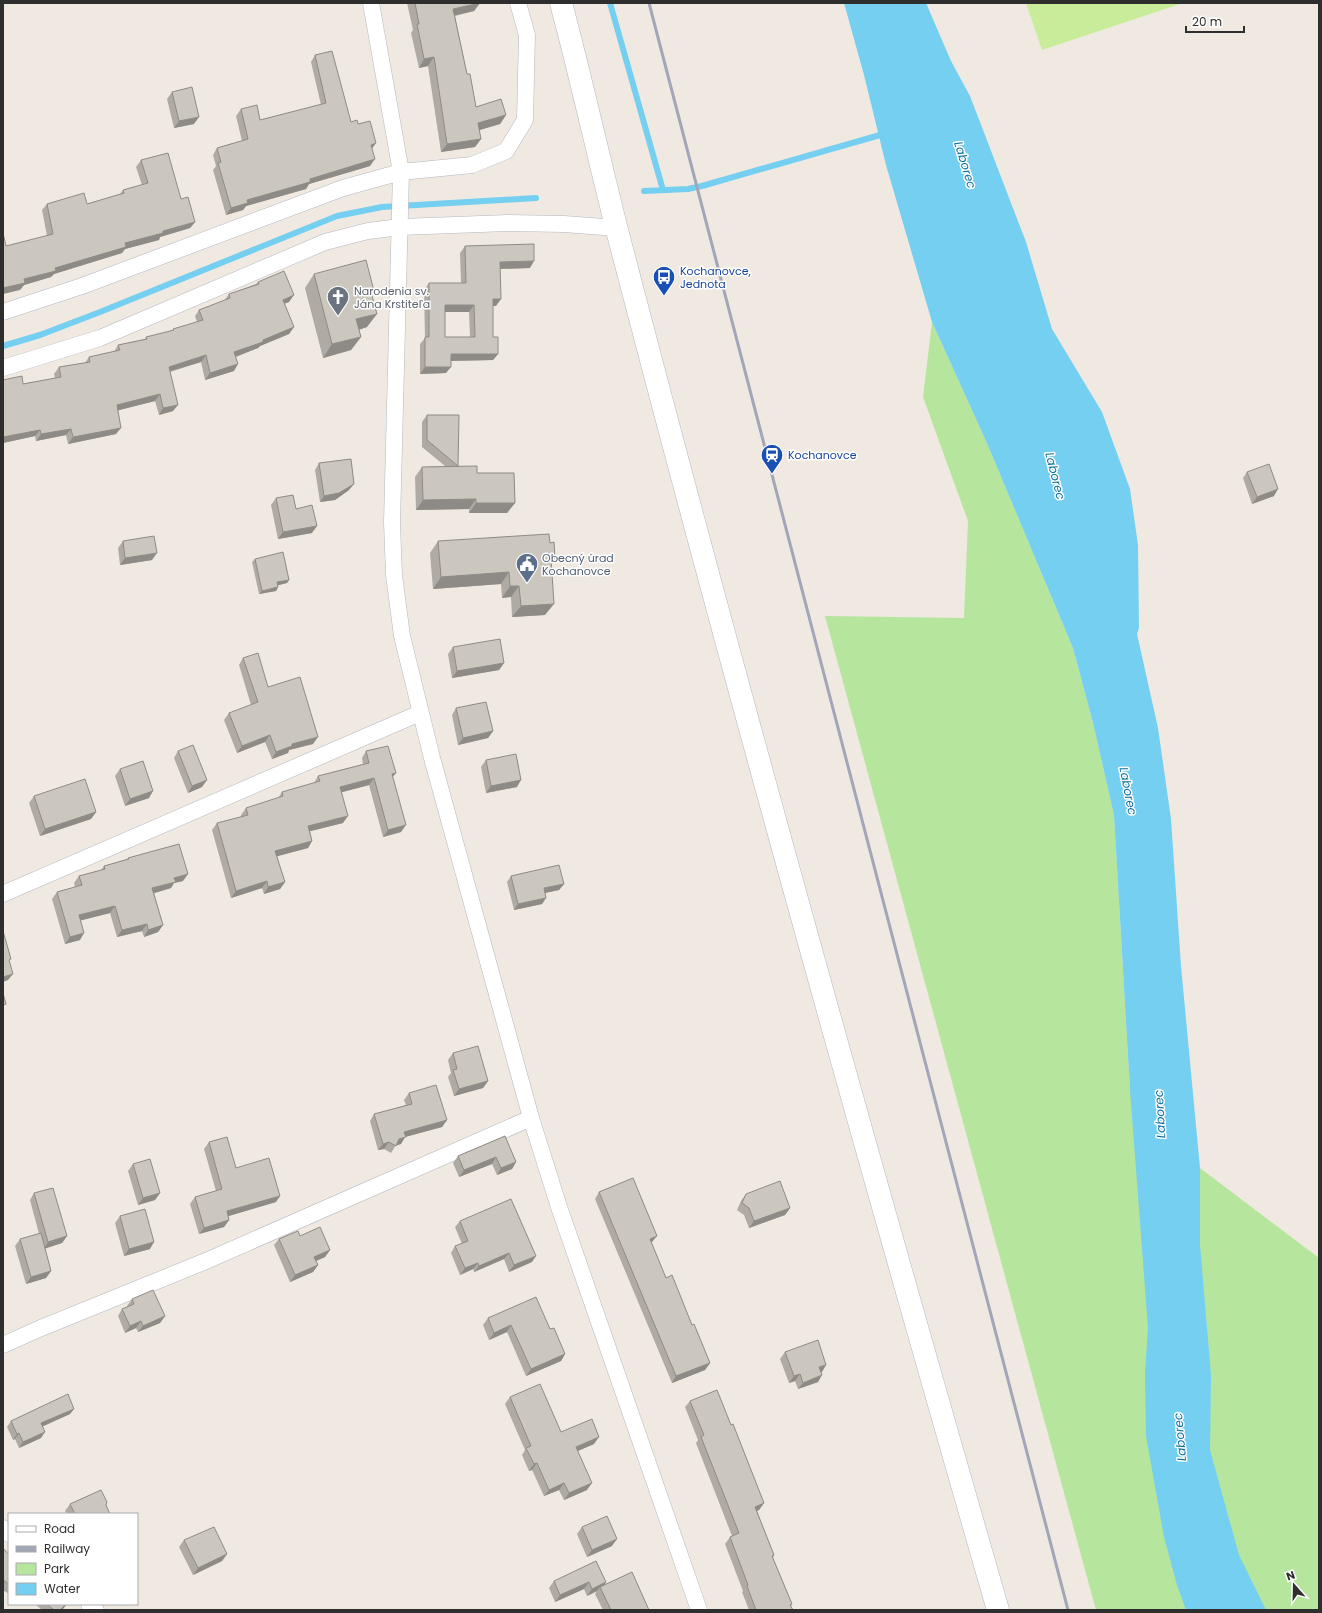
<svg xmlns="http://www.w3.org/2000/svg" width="1322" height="1613" font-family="Poppins,sans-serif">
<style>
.green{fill:#b6e59e}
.pitch{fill:#c9ec9a}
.water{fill:#75cff0}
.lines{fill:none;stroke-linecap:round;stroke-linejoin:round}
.stream{stroke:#75cff0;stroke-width:6}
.minor-casing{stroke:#b4b7c1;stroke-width:17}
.secondary-casing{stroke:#b4b7c1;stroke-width:23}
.minor{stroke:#fff;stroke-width:16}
.secondary{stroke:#fff;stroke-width:22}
.rail{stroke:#a3a6b8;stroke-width:3}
.wall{fill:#afaba4;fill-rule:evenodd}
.shaded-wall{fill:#8e8b86}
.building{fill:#cbc7bf;stroke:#8e8b86;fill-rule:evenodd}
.labels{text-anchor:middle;stroke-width:3;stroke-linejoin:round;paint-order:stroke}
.transit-label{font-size:11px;fill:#164399;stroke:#fff;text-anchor:start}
.worship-label{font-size:11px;fill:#5b616d;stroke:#fff;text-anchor:start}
.service-label{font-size:11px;fill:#4e5e75;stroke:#fff;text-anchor:start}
.water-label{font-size:12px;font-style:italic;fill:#0d6fa3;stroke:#fff}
</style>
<rect width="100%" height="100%" fill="#efe9e1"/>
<path class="green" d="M932,322l54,119 87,207 20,75 21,92 16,275 70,78 119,90v352h-223l-271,-994 139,2 4,-97 -45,-124z"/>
<path class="pitch" d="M1026,3h157l-141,47z"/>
<path class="water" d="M844,3h82l25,58 19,35 56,146 26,87 50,83 28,77 8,56 1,83 -2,6 21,94 13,91 10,147 19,202v77l11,130 -1,75 29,105 27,55h-80l-9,-25 -13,-48 -18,-101 -1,-63 3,-45 -18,-238 -16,-275 -21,-92 -20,-75 -87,-207 -54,-119 -46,-157 -22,-90z"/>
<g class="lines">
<path class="stream" d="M610,3l53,187
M644,191l44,-2 14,-3 185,-53
M3,346l37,-11 60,-23 237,-96 45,-9 154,-9"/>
<g class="minor-casing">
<path id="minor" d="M371,3l30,169 -9,351 2,52 8,61 30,122 99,360 28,89 140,403
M3,312l79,-26 261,-98 58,-16 71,-7 34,-14 19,-31 2,-85 -9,-32
M3,368l97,-30 225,-96 43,-11 32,-4 108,-4 56,1 53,4
M3,894l417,-181
M3,1345l38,-17 165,-67 325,-143
M3,1528l6,6
M89,1604l7,6"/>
</g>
<g class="secondary-casing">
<path id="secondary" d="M561,3c20,75 37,152 56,227 120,462 249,922 381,1380"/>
</g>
<use href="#minor" class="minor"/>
<use href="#secondary" class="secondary"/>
<path class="rail" d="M649,3l419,1607"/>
</g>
<path class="wall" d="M407,3h73l-6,8 -19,5 12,58 9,33 30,8 -6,9 -21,6 2,9 -6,8 -34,5 -13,-86 -9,2 -8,-35 2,-3z
M315,55l36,67 7,2 14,25 -2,17 -61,18 -3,5 -60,17 -3,4 -17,5 -13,-45 3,-4 -3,-11 4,-7 25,-7 -6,-25 5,-7 19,11 61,-15 -10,-43z
M172,92l22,32 -20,4 -7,-29z
M141,160l40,39 14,23 -5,6 -30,9 -1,3 -34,9 -3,4 -68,21 -3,3 -27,8 -4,5 27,-54 -5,-26 5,-6h40l33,-10 3,-4 19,-5 -6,-18z
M465,246l65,22 -30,1 -4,37h-3v31l5,17 -5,6 -42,1 -5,12 -26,1v-30l5,-6 -1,-48 5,-7h32l-1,-30zM445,312h24l1,25h-25z
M314,274l58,20 -5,33 -8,3 2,7 -10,13 -28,8 -18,-70z
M258,282l31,20 -5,2 10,23 -5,7 -29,12 -2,2 -22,9 -2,14 -29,9 -4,-18 -31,10 3,39 -14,4 -4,-14 -37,9 -2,24 -48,10 -2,-9 -30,6 -1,-5 -32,7v-63l20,4 32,-6 -1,-4 5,-7 26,-4 4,-6 25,-5 4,-7 27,-6 1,-2 26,-6 1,-2 24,-7 -2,-6 4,-6 25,-9 5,-7 27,-10z
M427,415l31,51 19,7 38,30 -8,10h-38v-4l-53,1 -1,-33 7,-10 23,-1 -23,-19v-25z
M319,463l30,27 -14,10 -15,2 -5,-32z
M1247,472l27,24 -22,8 -9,-26z
M276,498l20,11 16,24 -34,6 -7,-34z
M123,541l29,19 -32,5 -2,-17z
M438,541l112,2 5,15 -4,6 -6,51 -33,2 -1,-20 -9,1 -1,-14 -68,5 -3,-36z
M255,559l34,21 -2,3 -9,2v2l-2,4 -17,3 -7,-32z
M453,647l51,16 -5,7 -47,8 -4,-24z
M243,658l25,29 45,57 -24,6 -1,3 -16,6 -7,-17 -28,11 -13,-33 5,-7 22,-8 -12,-40z
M456,708l37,23 -5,7 -30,7 -6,-30z
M178,751l24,36 -14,6 -14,-35z
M366,751l27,26 8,55 -18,5 -14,-52 -27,7 1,31 -33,8 2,10 -4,7 -31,8 8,26 -5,7 -16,5 -2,-6 -31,10 -19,-68 5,-7 24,-6v-2l5,-7 32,-10 4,-6 32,-9 4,-7 45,-12 -1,-6z
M486,760l31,27 -31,6 -5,-26z
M120,769l29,29 -24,8 -10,-30z
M34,796l62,16 -5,7 -51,17 -11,-33z
M128,858l55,23 -9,2 -3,5 -17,5 9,32 -5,7 -14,5 -2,-6 -25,6 -7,-24 -29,7 -1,20 -15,4 -13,-45 5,-7 18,-5 -1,-4 5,-7 22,-6 3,-4 23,-7z
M511,876l53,8 -5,6 -14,3 1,5 -4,6 -28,6 -7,-28z
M453,1053l35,28 -5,7 -29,8 -6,-19 3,-4 -3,-13z
M409,1093l38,27 -5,7 -37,10 -4,7 -5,1 -5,8 -7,-4 -6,1 -8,-29 4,-7 32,-9 -2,-5z
M505,1136l11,26 -4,7 -15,6 -5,-11 -33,13 -6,-14 5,-7z
M209,1142l27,26 40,34 -48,14 1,4 -5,7 -25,7 -9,-30 5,-7 21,-6 -12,-42z
M133,1164l27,29 -5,7 -17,5 -10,-34z
M599,1192l53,50 -1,1 15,35 26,47 18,38 -5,7 -33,13 -77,-184z
M34,1193l33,43 -5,7 -17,5 6,23 -5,7 -20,6 -11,-38 5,-7 19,-5 -9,-34z
M746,1194l44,14 -5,7 -36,13 -5,-13 -7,-5 4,-9z
M120,1216l30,33 -26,7 -9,-33z
M460,1221l72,41 -23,10 -5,-13 -30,13 -1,-3 -13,6 -9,-22 4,-7 7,-2 -7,-17z
M300,1236l30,14 -5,7 -9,4 2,4 -5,7 -23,10 -16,-37 5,-6z
M132,1299l33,17 -5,7 -22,9 -2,-4 -11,5 -7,-17 4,-7 5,-2v-1z
M488,1318l62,11 15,25 -4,7 -35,15 -19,-44 -18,8 -6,-15z
M785,1352l41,13 -5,7 -3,10 -20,7 -3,-8 -6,2 -9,-24z
M510,1397l51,35 33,12 -17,7 10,39 -23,10 -5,-10 -15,6 -12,-26 -3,1 -7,-16 3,-5 -20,-46z
M690,1401l41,24 33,78 -5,7 -2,1 17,44 -1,3 19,46 -1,2 2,4h-44l-7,-18 1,-1 -18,-47 5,-7 2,-1 -36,-93 2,-3 -13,-33z
M74,1409l-4,5 -27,12 -2,12 -22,10 -4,-9 -2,1 -6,-13 4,-6z
M70,1504l36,1 4,9h-43l-2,-3z
M582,1527l30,19 -25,11 -10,-23z
M184,1540l43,14 -5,7 -29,14 -14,-28z
M3,1548l6,7v39l-6,-4z
M554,1581l52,1 -1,3 44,25h-46l-8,-16 2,-3 -10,5 -3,-7 -29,13 -6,-14z
M35,1604h32l-5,6h-20z"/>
<path class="shaded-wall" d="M480,3l-6,8 -27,6 6,-8z
M434,57l-6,9 -9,2 5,-9z
M506,115l-6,9 -27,8 5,-9z
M199,117l-5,7 -20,4 5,-7z
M481,139l-6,8 -34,5 6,-8z
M376,143l-5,7v-5z
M375,159l-5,7 -61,18 -3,5 -60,17 -3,4 -17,5 5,-7 16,-8 63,-21z
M195,222l-5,6 -30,9 -1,3 -34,9 -3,4 -68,21 -3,3 -27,8 -4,5 -17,4v-6l21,-9 101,-36 38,-12z
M534,261l-4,7 -34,1 4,-7z
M294,295l-5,7 -11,4 5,-6z
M493,299h8l-5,7h-7z
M445,305h29l-5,7h-29z
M377,314l-10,13 -20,6 9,-14z
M294,327l-5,7 -29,12 -2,2 -29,11 5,-7z
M361,337l-10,13 -28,8 9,-14z
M451,354h47l-5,6 -47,1z
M206,355l-5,7 -37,11 5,-6z
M238,364l-4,7 -29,9 5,-7z
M425,367h26l-5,6 -26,1z
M160,394l-5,7 -43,11 5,-7z
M178,405l-5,6 -14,4 4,-7z
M121,428l-5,6 -48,10 5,-7z
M71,429l-5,6 -30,6 5,-7z
M40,430l-5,6 -32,7v-6z
M354,484l-5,6 -14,10 -15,2 4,-6z
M1278,489l-4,7 -22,8 5,-7z
M476,499l-7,10 -53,1 7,-10z
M476,503h39l-8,10h-38z
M317,526l-5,7 -34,6 5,-7z
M157,553l-5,7 -32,5 5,-7z
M551,558h4l-8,12z
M509,572l-8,12 -68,5 8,-12z
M289,580l-2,3 -12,3 2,-4z
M510,586h9l-8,11 -9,1z
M278,587l-2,4 -17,3 3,-3z
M554,604l-9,11 -33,2 9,-11z
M504,663l-5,7 -47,8 5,-7z
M493,731l-5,7 -30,7 5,-7z
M270,735l-5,7 -28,11 5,-7z
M318,737l-5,7 -24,6 -1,3 -16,6 4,-7 16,-8z
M396,773l-5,6 1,-5z
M374,778l-5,7 -34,9 5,-7z
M207,780l-5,7 -14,6 4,-7z
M521,780l-4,7 -31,6 5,-7z
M153,791l-4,7 -24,8 5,-7z
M96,812l-5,7 -51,17 5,-7z
M348,816l-5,7 -40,10 5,-7z
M406,825l-5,7 -18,5 5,-7z
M312,841l-4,7 -37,10 4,-7z
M188,874l-5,7 -9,2 -3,5 -23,7 4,-7 22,-10z
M267,881l-5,7 -31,10 5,-7z
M285,882l-5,7 -16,5 4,-7z
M564,884l-5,6 -19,4 4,-6z
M546,898l-4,6 -28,6 4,-6z
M115,906l-5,7 -35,9 4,-7z
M147,924l-5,7 -25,6 5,-7z
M163,925l-5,7 -14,5 4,-7z
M84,933l-4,7 -15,4 5,-7z
M13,974l-5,6 -5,2v-5z
M488,1081l-5,7 -29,8 5,-7z
M447,1120l-5,7 -37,10 -4,7 -6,2 9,-14z
M389,1142l-5,7 -6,1 5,-6z
M496,1157l-4,7 -33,13 5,-7z
M516,1162l-4,7 -15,6 4,-7z
M160,1193l-5,7 -17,5 5,-7z
M280,1196l-4,6 -54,16 5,-7z
M790,1208l-5,7 -36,13 5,-7z
M229,1220l-5,7 -25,7 5,-6z
M67,1236l-5,7 -18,6 4,-7z
M657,1236l-5,6 -7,3 5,-6z
M154,1242l-4,7 -26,7 5,-7z
M330,1250l-5,7 -16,7 5,-7z
M509,1253l-5,6 -30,13 5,-6z
M536,1256l-4,6 -23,10 5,-7z
M478,1263l-5,6 -13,6 5,-7z
M318,1265l-5,7 -23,10 5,-7z
M51,1271l-5,7 -20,6 5,-7z
M165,1316l-5,7 -22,9 5,-6z
M141,1321l-5,7 -11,5 5,-7z
M511,1325l-4,7 -18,8 5,-7z
M565,1354l-4,7 -35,15 5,-7z
M710,1363l-5,7 -33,13 4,-7z
M826,1365l-4,7 -7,2 4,-7z
M800,1374l-5,7 -6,2 5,-7z
M822,1375l-4,7 -20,7 5,-6z
M74,1409l-4,5 -33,15 4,-6z
M45,1432l-4,6 -22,10 4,-6z
M19,1433l-4,6 -2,1 4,-6z
M599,1437l-5,7 -23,10 5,-7z
M537,1463l-5,7 -3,1 5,-7z
M564,1483l-5,7 -15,6 5,-6z
M592,1483l-5,7 -23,10 5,-7z
M764,1503l-5,7 -9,4 5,-7z
M617,1539l-5,7 -25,11 5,-7z
M227,1554l-5,7 -29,14 5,-7z
M589,1582l-5,7 -29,13 5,-7z
M606,1582l-4,7 -2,-2 -3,4 -10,5 5,-7z
M66,1604h1l-5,6h-2z"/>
<path class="building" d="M415,3h65l-27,6 14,65h3l6,33 25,-8 5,16 -28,8 3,16 -34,5 -13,-87 -10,2 -7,-35h2z
M332,51l19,71 6,-2 1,4 12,-3 6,22 -5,2 4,14 -65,20v3l-63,18 1,3 -17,5 -13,-45 3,-1 -4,-14 31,-9 -7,-30 16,-4 3,15 66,-17 -11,-48z
M192,87l7,30 -20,4 -7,-29z
M168,153l13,46 7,-2 7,25 -32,9v2l-38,10 1,4 -71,21 1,3 -32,8 1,4 -22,5v-55l3,13 47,-12 -6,-30 37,-11 3,11 37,-11 -1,-3 25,-7 -7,-23z
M534,244v17l-34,1 1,37h-8v38h5v17h-47v13h-26v-30h4v-54h37l-1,-37zM445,305h29l1,32h-30z
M366,260l8,31 -3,1 6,22 -21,5 5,18 -29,7 -18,-70z
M284,271l10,24 -11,5 11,27 -31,13v2l-29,10 4,12 -28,9 -4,-18 -37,12 9,38 -15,3 -3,-14 -43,11 4,23 -48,9 -2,-8 -30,5 -1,-4 -37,7v-57l19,-4 1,8 38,-7 -2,-10 31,-5 -1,-5 31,-7 -2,-5 29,-6 -1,-2 28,-7 -1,-1 30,-9 -4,-10 31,-12 -1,-4 30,-10 -1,-2z
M427,415h32l-1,51 -31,-26z
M351,459l3,25 -15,9 -15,3 -5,-33z
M1269,464l9,25 -21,8 -10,-25z
M477,466v7h37l1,30h-39v-4l-53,1 -1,-33z
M293,495l3,14 16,-4 5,21 -34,6 -7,-34z
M549,534l1,9 4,-1 1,16h-4l3,46 -33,2 -2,-20h-9l-1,-14 -68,5 -3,-36z
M154,536l3,17 -32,5 -2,-17z
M283,552l6,28 -12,2 1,5 -16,4 -7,-32z
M500,639l4,24 -47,8 -4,-24z
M258,653l10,34 32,-10 18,60 -26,7v2l-16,6 -6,-17 -28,11 -13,-33 29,-11 -15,-44z
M486,702l7,29 -30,7 -7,-30z
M193,745l14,35 -15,6 -14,-35z
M388,746l8,27 -4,1 14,51 -18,5 -14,-52 -34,9 8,29 -40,10 4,15 -37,10 10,31 -17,5 -1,-6 -31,10 -19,-68 31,-8 -2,-7 37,-12 -1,-4 38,-11 -2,-5 51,-13 -3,-12z
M516,754l5,26 -30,6 -5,-26z
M143,761l10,30 -23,8 -10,-30z
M85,779l11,33 -51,17 -11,-33z
M179,844l9,30 -14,4 2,4 -24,6 11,37 -15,5 -1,-6 -25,6 -7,-24 -36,9 5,18 -14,4 -13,-45 25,-7 -3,-9 26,-7 -1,-3 25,-7 -1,-1z
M559,865l5,19 -20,4 2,10 -28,6 -7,-28z
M3,931l8,28 -2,1 4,14 -10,3z
M3,993l3,11 -3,1z
M478,1046l10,35 -29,8 -6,-19 4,-1 -4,-16z
M436,1085l11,35 -43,12 2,5 -7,2 -3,7 -7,-4 -6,2 -9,-30 38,-10 -3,-11z
M505,1136l11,26 -15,6 -5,-11 -32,13 -6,-14z
M227,1137l9,31 33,-10 11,38 -53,15 2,9 -25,8 -9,-31 27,-8 -13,-47z
M150,1159l10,34 -17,5 -10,-34z
M633,1178l24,58 -7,3 16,39 6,-3 20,50 2,-1 16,39 -34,13 -77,-184z
M780,1181l10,27 -36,13 -5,-13 -7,-5 4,-9z
M53,1188l14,48 -19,6 -14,-49z
M511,1199l25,57 -22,9 -5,-12 -30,13 -1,-3 -13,5 -10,-22 13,-5 -8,-20z
M145,1209l9,33 -25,7 -9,-33z
M320,1227l10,23 -16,7 4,8 -23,10 -16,-36 19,-8 2,5z
M41,1233l10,38 -20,6 -11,-38z
M153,1290l12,26 -22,10 -2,-5 -11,5 -8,-17 12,-5 -2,-5z
M536,1297l14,32 4,-1 11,26 -34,15 -20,-44 -17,8 -6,-15z
M818,1340l8,25 -7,2 3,8 -19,8 -3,-9 -6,2 -9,-24z
M540,1384l21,48 31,-13 7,18 -23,10 16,36 -23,10 -5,-10 -15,7 -12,-27 -3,1 -8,-16 5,-2 -21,-49z
M717,1390l14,35 2,-1 31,79 -9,4 19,48 -2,1 20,48 -2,1 3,5h-37l-9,-24 1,-1 -18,-48 9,-4 -38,-96 3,-2 -14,-34z
M68,1394l6,15 -33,14 4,9 -22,10 -4,-9 -2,1 -6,-13z
M101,1490l6,12 -1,3 4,9h-35l-5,-10z
M607,1516l10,23 -25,11 -10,-23z
M214,1527l13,27 -29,14 -14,-28z
M3,1548l6,7v29l-6,-4z
M596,1561l10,21 -14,7 -3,-7 -29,13 -6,-14z
M632,1572l17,38h-38l-11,-23z
M47,1604h19l-6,6h-6z"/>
<defs>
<g id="bus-pin" transform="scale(1.15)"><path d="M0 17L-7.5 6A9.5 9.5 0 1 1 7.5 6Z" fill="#1a4fb4" stroke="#fff"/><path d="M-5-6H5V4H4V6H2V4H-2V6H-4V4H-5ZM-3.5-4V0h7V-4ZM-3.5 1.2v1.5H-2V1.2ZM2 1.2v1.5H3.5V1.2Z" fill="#fff"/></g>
<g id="church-pin" transform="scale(1.15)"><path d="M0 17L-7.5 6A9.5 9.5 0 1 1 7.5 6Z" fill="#6b7280" stroke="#fff"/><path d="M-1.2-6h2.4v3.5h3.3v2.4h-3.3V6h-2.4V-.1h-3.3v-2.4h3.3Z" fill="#fff"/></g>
<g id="station-pin" transform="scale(1.15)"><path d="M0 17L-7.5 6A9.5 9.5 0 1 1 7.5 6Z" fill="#1a4fb4" stroke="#fff"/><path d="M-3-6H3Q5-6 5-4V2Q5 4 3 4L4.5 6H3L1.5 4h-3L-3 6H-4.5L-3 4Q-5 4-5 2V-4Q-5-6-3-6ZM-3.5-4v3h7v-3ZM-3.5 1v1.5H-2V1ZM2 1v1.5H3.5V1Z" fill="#fff"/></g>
<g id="civic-pin" transform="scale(1.15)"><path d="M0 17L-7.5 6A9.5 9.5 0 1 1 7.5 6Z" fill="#5c6f8a" stroke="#fff"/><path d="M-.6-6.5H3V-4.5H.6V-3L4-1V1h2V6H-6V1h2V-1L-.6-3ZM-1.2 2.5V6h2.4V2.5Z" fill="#fff"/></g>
</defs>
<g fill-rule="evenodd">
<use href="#bus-pin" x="664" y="277"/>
<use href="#church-pin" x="338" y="297"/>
<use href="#station-pin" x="772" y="455"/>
<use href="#civic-pin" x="527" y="564"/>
</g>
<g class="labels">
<g class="transit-label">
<text x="680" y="275">Kochanovce,<tspan x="680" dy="13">Jednota</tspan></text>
<text x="788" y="459">Kochanovce</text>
</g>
<g class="worship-label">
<text x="354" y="295">Narodenia sv.<tspan x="354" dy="13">Jána Krstiteľa</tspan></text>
</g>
<g class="service-label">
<text x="542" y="562">Obecný úrad<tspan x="542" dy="13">Kochanovce</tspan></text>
</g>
<g class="water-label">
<text transform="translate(965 165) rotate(73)" y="4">Laborec</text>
<text transform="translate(1055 476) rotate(76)" y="4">Laborec</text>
<text transform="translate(1128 791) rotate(79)" y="4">Laborec</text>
<text transform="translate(1160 1114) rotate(-93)" y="4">Laborec</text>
<text transform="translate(1180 1437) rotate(-95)" y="4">Laborec</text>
</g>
</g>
<rect width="1322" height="1613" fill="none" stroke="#2e2e2e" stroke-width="8"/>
<rect x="8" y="1513" width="130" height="92" fill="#ffffff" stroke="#ababab"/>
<rect x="16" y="1526" width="20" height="6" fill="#ffffff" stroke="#ababab"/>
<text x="44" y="1533" font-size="12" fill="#2e2e2e">Road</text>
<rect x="16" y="1546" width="20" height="6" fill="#a3a6b8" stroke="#ababab"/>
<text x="44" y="1553" font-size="12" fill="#2e2e2e">Railway</text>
<rect x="16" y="1563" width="20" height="12" fill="#b6e59e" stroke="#ababab"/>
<text x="44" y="1573" font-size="12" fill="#2e2e2e">Park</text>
<rect x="16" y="1583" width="20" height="12" fill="#75cff0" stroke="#ababab"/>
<text x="44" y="1593" font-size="12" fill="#2e2e2e">Water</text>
<g transform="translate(1294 1585) rotate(340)" stroke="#ffffff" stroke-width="3" paint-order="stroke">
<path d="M0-3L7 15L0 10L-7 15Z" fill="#2e2e2e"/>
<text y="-6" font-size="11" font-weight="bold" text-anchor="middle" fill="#2e2e2e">N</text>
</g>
<path d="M1186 26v6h58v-6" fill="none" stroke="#2e2e2e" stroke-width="2"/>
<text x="1192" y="26" font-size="12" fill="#2e2e2e" stroke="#ffffff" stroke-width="3" paint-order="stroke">20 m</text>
</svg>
